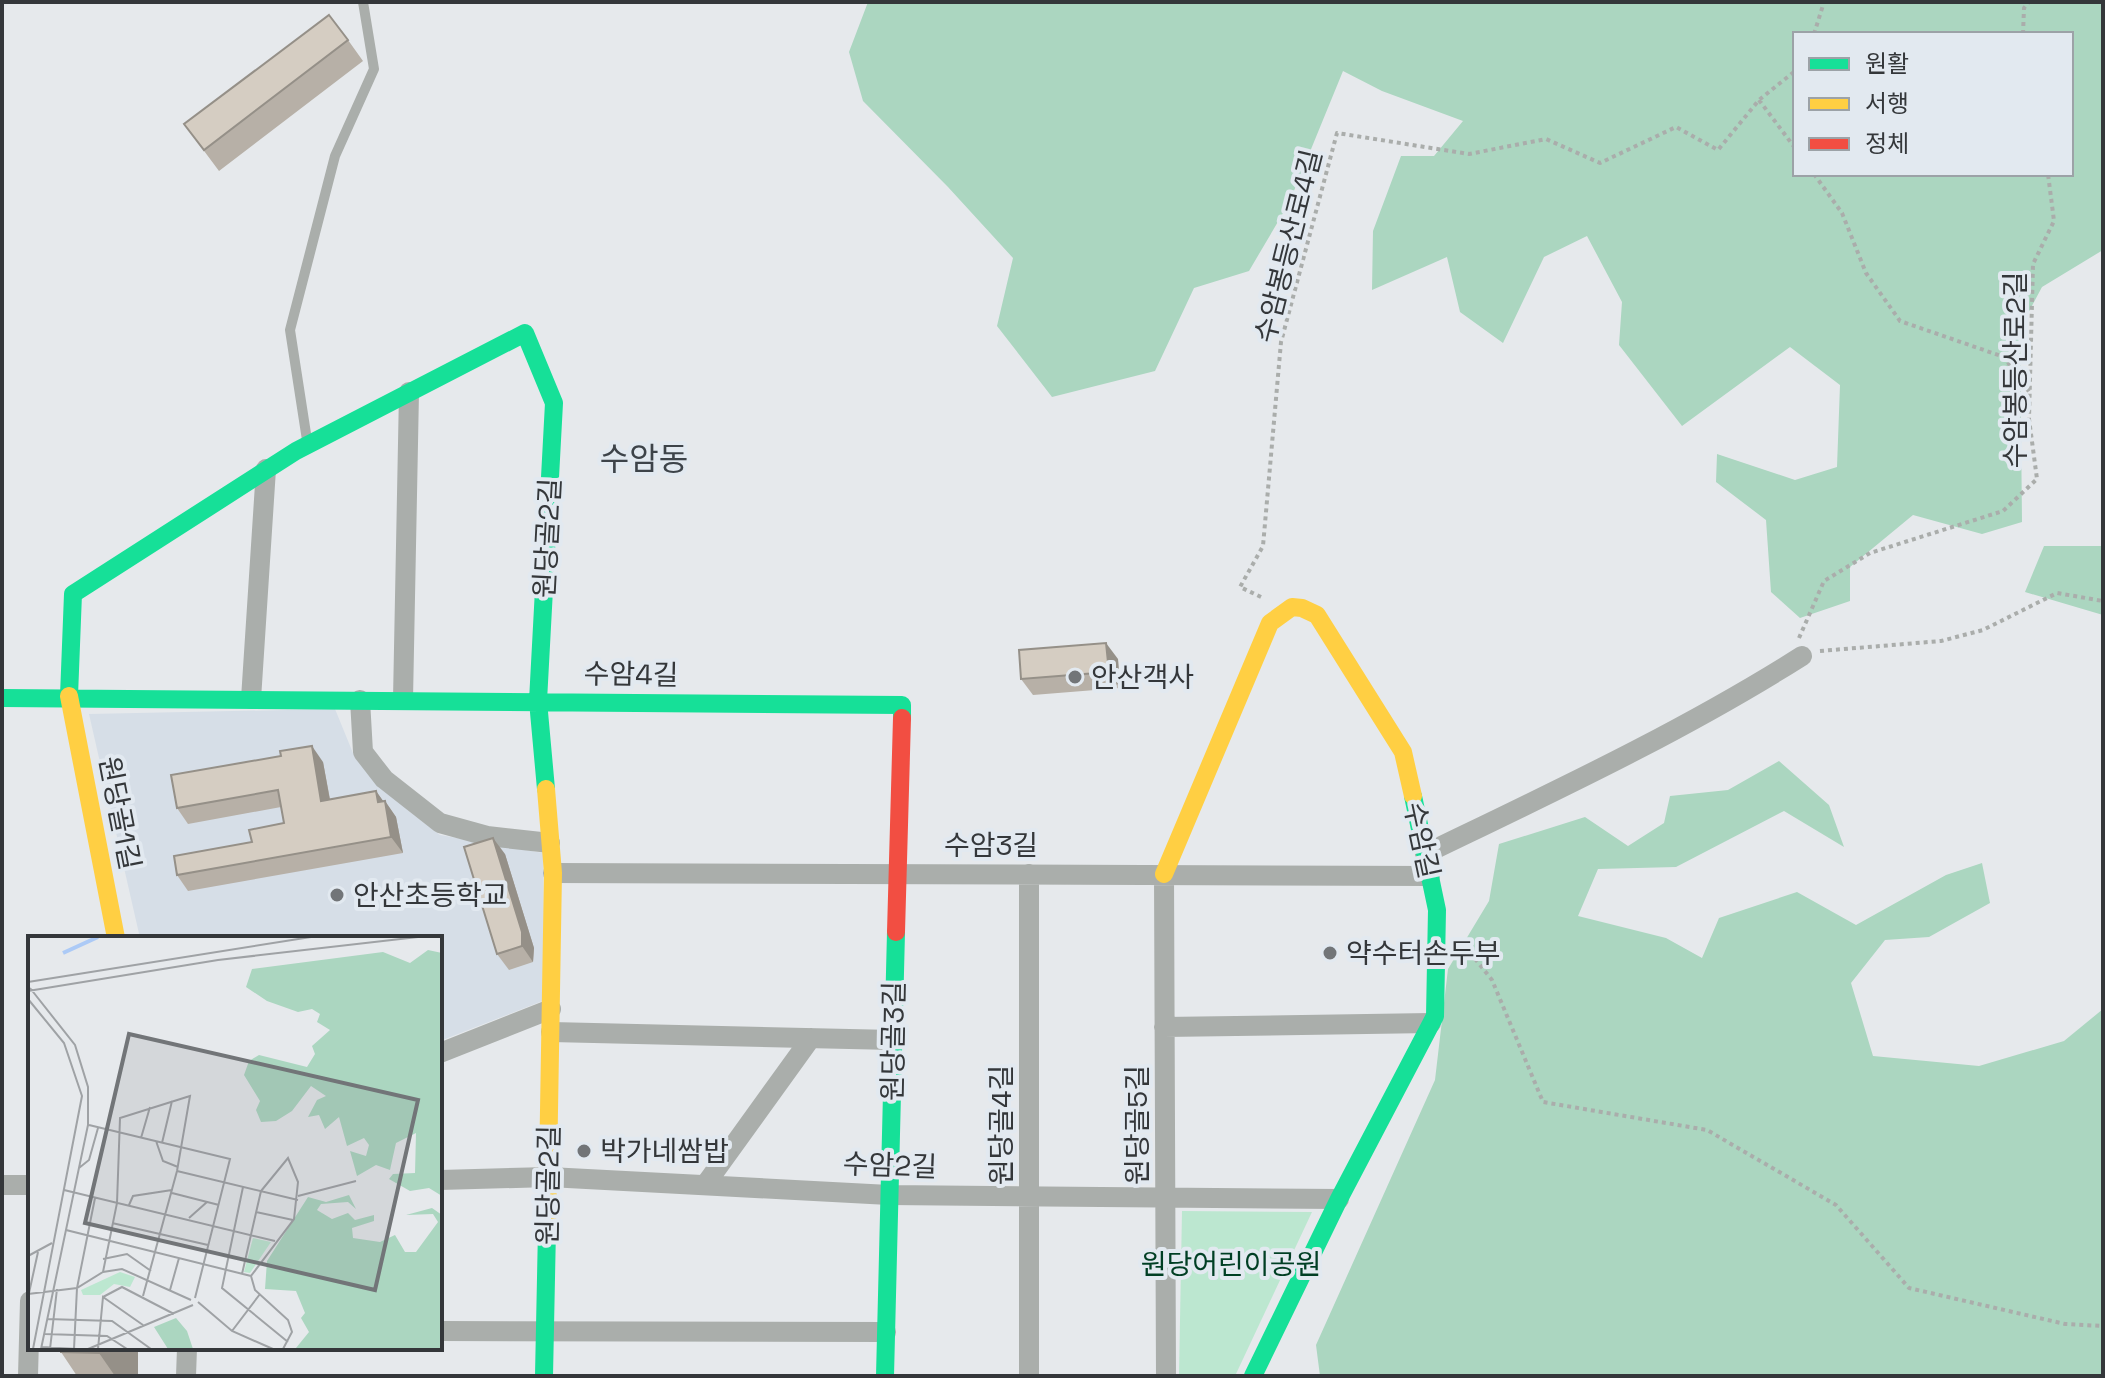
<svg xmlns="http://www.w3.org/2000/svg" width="2105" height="1378" font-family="'Space Grotesk','Noto Sans KR',sans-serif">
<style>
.built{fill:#d6dee7}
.green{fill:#bce7d0}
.forest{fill:#abd6c0;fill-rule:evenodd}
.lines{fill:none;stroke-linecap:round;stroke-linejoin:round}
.path{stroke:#aaadab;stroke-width:4;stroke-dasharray:4 4;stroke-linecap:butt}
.lane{stroke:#aaaeab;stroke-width:10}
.street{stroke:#aaaeab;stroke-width:20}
.fast{stroke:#16e098;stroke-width:18}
.slow{stroke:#ffcf43;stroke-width:18}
.jam{stroke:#f24e42;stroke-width:18}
.wall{fill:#b7b0a7}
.shaded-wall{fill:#959088}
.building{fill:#d5cdc2;stroke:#959088;stroke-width:2}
.poi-dot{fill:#727578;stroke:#e2e9f0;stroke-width:3}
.labels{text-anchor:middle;stroke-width:8;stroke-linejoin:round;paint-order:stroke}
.street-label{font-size:28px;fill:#34373a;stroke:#e2e9f0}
.poi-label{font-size:28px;fill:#34373a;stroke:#e2e9f0;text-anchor:start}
.park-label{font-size:28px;fill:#003f24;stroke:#e2e9f0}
.quarter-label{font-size:32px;fill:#3d4349;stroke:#e2e9f0}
.inset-river{fill:none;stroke:#accaf6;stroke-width:4}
.inset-road{fill:none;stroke:#9fa2a5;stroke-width:2}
.view{fill:#727578;fill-opacity:0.15;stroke:#727578;stroke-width:4}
.inset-edge{fill:none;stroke:#34373a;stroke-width:4}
</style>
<rect width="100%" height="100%" fill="#e6e9ec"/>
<path class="built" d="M335,709l20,49 55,54 30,23 103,18 2,147 -105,41v-103h-300l-51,-224z"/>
<path class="green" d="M1182,1211l130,1 -77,164h-56z"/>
<path class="forest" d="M868,2h1235v248l-61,37 -22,41 2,194 -40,12 -69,-19 -63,52v34l-50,17 -29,-26 -5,-72 -50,-38 1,-28 78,26 42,-13 3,-82 -50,-38 -108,79 -63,-81 3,-43 -35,-66 -43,21 -41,86 -43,-31 -13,-55 -75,33 1,-59 28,-75h33l29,-35 -81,-30 -39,-20 -54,132 -40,68 -55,17 -39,83 -103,26 -55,-71 16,-68 -65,-71 -85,-86 -14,-49zM1795,34h276v140h-276z
M2044,546h59v69l-78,-23z
M1779,761l50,44 15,42 -60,-36 -108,56 -78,2 -20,47 88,22 36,20 17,-40 78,-26 59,33 90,-50 36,-12 8,40 -61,34 -44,3 -34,43 22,73 106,10 85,-25 39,-32v367h-783l-4,-31 119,-265 13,-111 41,-68 10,-57 86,-27 43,29 36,-23 6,-27 58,-6z"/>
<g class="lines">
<path class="path" d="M1814,34l10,-32
M2023,34l1,-26 5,-6
M1759,100l36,48
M1814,174l28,39 24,60 34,48 104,36 26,36
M1261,597l-21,-10 23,-41 18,-204 56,-209 132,21 77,-15 54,24 76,-36 42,23 41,-50 36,-29
M1799,638l25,-57 46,-28 133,-42 34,-32 -8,-60 4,-155 21,-43 -6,-47
M1820,651l121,-10 42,-11 74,-37 46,8
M1460,940l32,40 51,122 164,28 129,75 73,83 156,36 38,2"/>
<path class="lane" d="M307,440l-17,-110 45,-174 39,-87 -11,-67"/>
<path class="street" d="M251,699l15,-230
M360,700l3,52 21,27 56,44 47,13 63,7
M403,700l6,-308
M1425,854c128,-62 257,-122 377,-198
M553,873l877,3
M1164,874l2,502
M1164,1027l267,-4
M551,1032l342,8
M440,1053l111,-44
M440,1180l109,-3 340,18 450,4
M2,1185h28
M705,1185l106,-147
M440,1331l446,1
M28,1376l2,-75
M186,1376l1,-28
M1029,1376v-502"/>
<path class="fast" d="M69,696l4,-102 223,-143 229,-118 29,70 -16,298 8,88
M2,698l900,7v13
M544,1376l3,-147
M885,1376l11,-444
M1253,1376l86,-177 96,-183 2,-106 -24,-114"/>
<path class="slow" d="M69,696l47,242
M546,789l7,84 -6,356
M1164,874l106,-251 22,-16 10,1 15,7 86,137 10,44"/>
<path class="jam" d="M896,932l6,-214"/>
</g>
<path class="wall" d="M348,40l15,21 -144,110 -35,-47z
M1118,659l2,29 -87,7 -12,-16z
M323,762l7,37 46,-8 7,10h2l11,16 7,36 -215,38 -11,-16 75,-33 32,-19 -3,-16 -93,17 -11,-16z
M505,854l29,94 -1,14 -24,8 -12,-16z
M61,1348h77v28h-61l-16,-24z"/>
<path class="shaded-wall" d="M1106,643l12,16 2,29 -11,-16z
M312,746l11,16 10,55 -12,-16z
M376,791l10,14 -1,-4 11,16 7,36 -12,-16 -13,-35z
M493,838l12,16 29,94 -1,14 -11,-16z
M99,1348h39v28h-23l-16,-23z"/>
<path class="building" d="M329,15l19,25 -144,110 -20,-26z
M1106,643l3,29 -88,7 -2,-29z
M312,746l9,55 55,-10 2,11 7,-1 6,36 -214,38 -3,-19 78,-14 -3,-12 35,-7 -6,-33 -101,18 -6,-33 110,-19 -1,-5z
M493,838l29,94v14l-25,8 -33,-107z
M61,1348h38v5l-38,-1z"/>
<g class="poi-dot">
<circle cx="1075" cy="677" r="8"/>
<circle cx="337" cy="895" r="8"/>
<circle cx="1330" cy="953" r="8"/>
<circle cx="584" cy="1151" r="8"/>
</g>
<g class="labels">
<g class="street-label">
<text transform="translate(1288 246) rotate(-76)" y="10">수암봉등산로4길</text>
<text transform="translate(2015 370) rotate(-90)" y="10">수암봉등산로2길</text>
<text transform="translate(547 538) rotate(-87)" y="10">원당골2길</text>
<text transform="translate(631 674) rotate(1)" y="10">수암4길</text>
<text transform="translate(120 813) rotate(79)" y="10">원당골1길</text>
<text transform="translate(1422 840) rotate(78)" y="10">수암길</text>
<text x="991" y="855">수암3길</text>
<text transform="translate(893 1041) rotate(-89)" y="10">원당골3길</text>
<text transform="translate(1001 1125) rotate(-90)" y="10">원당골4길</text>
<text transform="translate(1137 1125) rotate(-90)" y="10">원당골5길</text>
<text transform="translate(890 1165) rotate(2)" y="10">수암2길</text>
<text transform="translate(548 1185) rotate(-89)" y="10">원당골2길</text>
</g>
<g class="poi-label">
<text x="1091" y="687">안산객사</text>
<text x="353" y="905">안산초등학교</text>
<text x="1346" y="963">약수터손두부</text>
<text x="600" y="1161">박가네쌈밥</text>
</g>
<g class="park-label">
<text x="1231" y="1274">원당어린이공원</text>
</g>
<g class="quarter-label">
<text x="644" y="470">수암동</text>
</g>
</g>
<g transform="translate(28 936)">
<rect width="414" height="414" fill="#e6e9ec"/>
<path d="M225,302l18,4 -21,31 -6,-1zM92,336l15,5 -5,10 -16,-3 -14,11h-17l-2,-5z" fill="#bce7d0"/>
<path d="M400,14l14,3v243l-13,-8 -19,3 -21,-12 4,-5 22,-1 1,-40 -20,10 -6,27 -14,-5 -19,11 -7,-25 16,5 3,-11 -5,-7 -17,8 -8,-29 -14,12 -6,-14 -11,2 9,-17 9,-4 -15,-10 -19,25 -16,10 -15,1 -5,-12 4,-9 -16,-26 5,-14 10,-6 48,12 8,-13 -3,-8 18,-16 -13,-8 3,-8 -8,-5 -14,3 -31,-11 -21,-14 6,-18 131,-17 27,11zM321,259l7,14 -8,-7 -27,2 -4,6 15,9 16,-6 7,7 19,-5v6l-22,7 1,10 27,4 15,-7 10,17h11l22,-30 -5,-8 -27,1 26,-7 10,7v134l-146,-1 13,-16 -8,-14 4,-5 -9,-22 -31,-2 2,-28 41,-64 18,5zM148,382l11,13 6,18h-25l-14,-22z" fill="#abd6c0"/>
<path class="inset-river" d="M35,17l35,-16"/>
<path class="inset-road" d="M0,46l283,-45M2,52l45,57 13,42v38l-47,224M0,55l190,-31 200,-23M0,63l36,44 18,53 -49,253M61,189l141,34 -35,139M113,202l9,-31M128,205l7,20 15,6M134,207l10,-42M51,232l10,-8 9,-32M149,235l121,29M215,251l-21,101 66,54M36,254l211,51M144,257l47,12M270,260l58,-15M101,269l4,-9 39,-6M228,276l37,8M161,282l18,-16M84,287l96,22M38,294l185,46M0,320l24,-13M75,323l24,-5 24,17M75,336l14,-69 3,-85 70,-22 -13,75 -34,125M214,338l19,-83 27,-33 10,24 -4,37 -43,57 4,14 33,30 4,12 -9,17M142,354l9,-32M1,357l9,-41M0,358l49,-6 26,-16 19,-3 69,31M75,361l19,-10 52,27M170,366l34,29 41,18M19,383l65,2 39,28M204,395l28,-37M17,398l62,2 20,13M14,411l35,2M22,413l7,-60M46,413l3,-61 18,-90M60,413l105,-44M70,413l5,-52 40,28"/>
<path class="view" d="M101,98l289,66 -43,190 -290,-67z"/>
<rect width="414" height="414" class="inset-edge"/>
</g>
<rect width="2105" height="1378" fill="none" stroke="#34373a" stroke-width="8"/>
<rect x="1793" y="32" width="280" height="144" fill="#e2e9f0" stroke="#9ca2a7" stroke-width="2"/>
<rect x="1809" y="58" width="40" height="12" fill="#16e098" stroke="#9ca2a7" stroke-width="2"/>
<text x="1865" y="72" font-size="24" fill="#34373a">원활</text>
<rect x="1809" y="98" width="40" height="12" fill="#ffcf43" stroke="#9ca2a7" stroke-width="2"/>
<text x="1865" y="112" font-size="24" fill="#34373a">서행</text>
<rect x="1809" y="138" width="40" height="12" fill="#f24e42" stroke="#9ca2a7" stroke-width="2"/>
<text x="1865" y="152" font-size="24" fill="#34373a">정체</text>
</svg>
